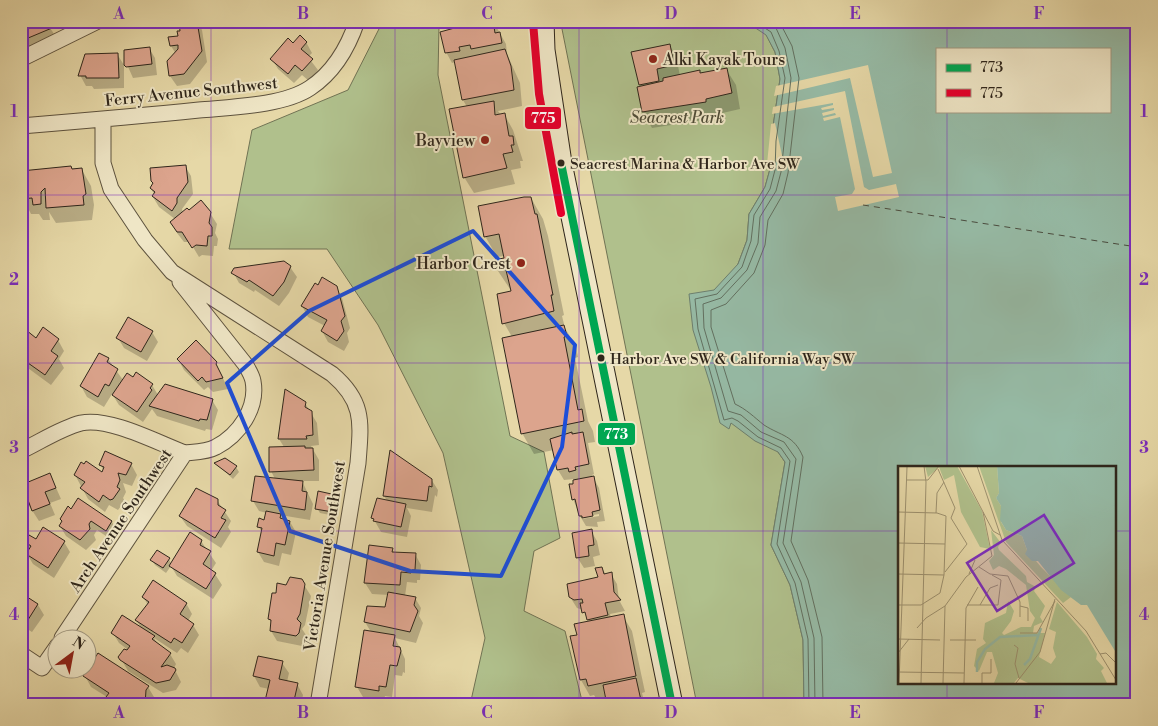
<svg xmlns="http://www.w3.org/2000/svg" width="1158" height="726" font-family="'Libre Bodoni',serif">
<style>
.green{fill:#b0c08c;stroke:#707354}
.water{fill:#96baa5;stroke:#6d7f6e;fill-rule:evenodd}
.pier{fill:#e6d8a7}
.shadow{fill:#0003;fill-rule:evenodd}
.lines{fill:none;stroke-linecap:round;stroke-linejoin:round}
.shore{stroke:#627060;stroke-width:1}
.ferry{stroke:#494b3e;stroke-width:1;stroke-dasharray:6 5;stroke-linecap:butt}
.building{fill:#dca48d;stroke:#2f261b}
.street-casing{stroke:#5d523e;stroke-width:17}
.secondary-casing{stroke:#2f261b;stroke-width:23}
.street{stroke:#efe6c6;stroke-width:15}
.secondary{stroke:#efe6c6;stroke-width:21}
.bus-1-casing{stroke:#efe6c6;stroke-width:11}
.bus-2-casing{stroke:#efe6c6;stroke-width:11}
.bus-1{stroke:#00a651;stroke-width:8}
.bus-2{stroke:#e4002b;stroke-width:8}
.marked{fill:none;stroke:#1d4ed8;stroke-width:4;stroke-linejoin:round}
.grid{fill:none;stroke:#7b2cbf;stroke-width:1;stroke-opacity:0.55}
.poi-dot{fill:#8f2418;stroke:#efe6c6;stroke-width:2}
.bus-dot{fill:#2f261b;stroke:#efe6c6;stroke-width:2}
.labels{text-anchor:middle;stroke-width:4;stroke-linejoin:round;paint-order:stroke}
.bus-label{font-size:15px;fill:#2f261b;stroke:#efe6c6;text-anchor:start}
.poi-label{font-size:16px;fill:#2f261b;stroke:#efe6c6;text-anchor:end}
.street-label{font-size:16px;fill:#2f261b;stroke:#efe6c6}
.park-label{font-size:16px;font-style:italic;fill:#4f4c37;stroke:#efe6c6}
.inset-river{fill:none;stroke:#96baa5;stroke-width:2.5}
.inset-road{fill:none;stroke:#9d916f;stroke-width:1}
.view{fill:#7b2cbf;fill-opacity:0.15;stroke:#7b2cbf;stroke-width:2.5}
.inset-edge{fill:none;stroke:#2f261b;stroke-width:2.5}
.line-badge{stroke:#efe6c6;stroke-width:2}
.badge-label{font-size:14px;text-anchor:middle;font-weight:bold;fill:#fff}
.neatline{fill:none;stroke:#7b2cbf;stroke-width:2}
.grid-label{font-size:16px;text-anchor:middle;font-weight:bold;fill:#7b2cbf}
</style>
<rect width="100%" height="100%" fill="#e6d8a7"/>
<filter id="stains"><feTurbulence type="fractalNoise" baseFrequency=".004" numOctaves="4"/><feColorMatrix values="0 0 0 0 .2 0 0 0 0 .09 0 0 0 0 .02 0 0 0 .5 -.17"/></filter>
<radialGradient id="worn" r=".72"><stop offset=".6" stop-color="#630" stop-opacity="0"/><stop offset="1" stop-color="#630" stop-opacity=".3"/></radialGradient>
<path class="green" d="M383,21h71l-15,5 -1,49 72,361 34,16 16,86 -26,13 -10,60 41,20 18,74h-113l15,-67 -42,-185 -65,-128 -51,-76h-98l23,-119 96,-40z
M563,21h182l21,13 9,18 5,27 -9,61 -1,29 -5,18 -16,27 -2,26 -9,24 40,188 7,10 -14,83 19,40 13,55 1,65h-107l-135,-676z"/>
<path class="water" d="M745,21h392v684h-333l-1,-65 -13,-55 -19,-40 14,-83 -7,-10 -23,-11 -24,-18 -2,6 -9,-6 -9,-36 -18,-57 -4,-36 25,-4 24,-26 9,-24 2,-26 16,-27 5,-18 1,-29 9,-61 -5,-27 -9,-17zM937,49h172v62h-172zM899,467h215v215h-215z"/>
<path class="pier" d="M868,65l24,108 -19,4 -23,-99 -76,18 2,-10z
M845,91l19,96 5,3 27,-6 3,13 -61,14 -3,-14 17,-3 3,-5 -15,-72 -16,4 -1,-3 13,-3 -1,-2 -12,3 -1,-3 12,-3v-2l-12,2 -1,-2 12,-3v-2l-61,11 1,-7z
M775,123l8,37 -16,4 4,-40z"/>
<path class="shadow" d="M21,21h25l11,18 -36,13z
M180,21h17l5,9 5,32 -17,22 -13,2 -7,-10 6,-22 -5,-8 11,-14z
M493,21l13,23 1,10 13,29 2,23 -24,5 3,4 3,-1 9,16 10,31h-3l1,7 -10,2 4,14 -41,9 -10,-16 3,-70 -4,-7 -7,-38 -4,1 -6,-11z
M306,42l6,11 -4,4 10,13 -9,11 -7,-6 -8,8 -16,-14 -6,-10 22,-14z
M670,46l6,10 4,20 19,-5 2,4 25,-6 10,16 4,24 -26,6 1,3 -63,10 -9,-16 -3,-27z
M149,48l6,10 2,17 -24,3 -8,-18z
M117,54l7,11v23l-30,1 -2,-3h-6l-6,-11z
M185,166l6,10 2,18 -11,15 1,4h27l7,11 -2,9 3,6 -1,7h-3l-1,10 -11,-1 -3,2 -9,-15h-6l-7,-9 -6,-11 4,-3 -16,-12 -6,-10 2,-2 -4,-6z
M82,170l9,16 3,19 -2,15 -36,3 -7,-11 1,8h-7l-4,-6h-8l-4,-8h-6v-34z
M531,198l12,21 5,17 16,79 -2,1 3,12 11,19 2,10 -3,1 13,63 5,10 2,11 -7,1 6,31 -2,1 7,13 6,33 -8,1 1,5 -12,-1 -6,-10 -7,-17 1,-20 -10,1 -6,-10 -4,-20 -20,4 -12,-21 -10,-96 -8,-14 8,-31 -16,-24 -1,-7 10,-2 -1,-3 -7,1 -12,-21zM599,514v2l-17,3v-2z
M290,267l7,10 -8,16 -10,13 -24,-16 -1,2 -15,-9 -6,-11z
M21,285l3,5v44l12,5 22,1 6,11 -5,8 5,9 -13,17 -30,-22z
M336,287l6,11 8,30 -3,5 2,9 -5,9 -16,-9 -6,-11 3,-5 -17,-9 -6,-11z
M152,332l6,10 -11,19 -23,-13 -6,-10z
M108,359l15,21 10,-2 19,7 6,10 54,5 6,10 -6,20 -6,-1 -1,2 -48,-15 -5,-7 -9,13 -24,-17 -7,-11 -8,13 -17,-10 -6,-11z
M178,359l38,4 12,26 -15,3 -5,-5 -4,3 -20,-20z
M21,368l6,10 -6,8z
M305,403l12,20 2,22 -8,1 8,14v21h-17l11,23 -3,16 -30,-5 3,5 7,2 6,10 -5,23 -9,-2 -3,13 -15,-4 -6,-10 4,-19 -3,-6 6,-6 2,-8 -8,-2 -6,-10 22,-22 -4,-8 13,-24 -5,-8z
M216,463l20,4 3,5 -6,7z
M100,464h31l6,11 -5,11 -9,-3 3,9 -3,6 2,3 -7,9 -9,-5 -4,7 -17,-13 -13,-24 28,-1 1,-3z
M50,474l11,25 -11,4 5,12 -16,6 -13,-20 -5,-15z
M431,479l7,11 -1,7 -2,-2 -3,17 -25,-4 4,8 -4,21 -26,-5 -8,-14 15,-16 -4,-6z
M335,496l3,5 -3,15 -15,-3 -3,-5z
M217,500l14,21 -3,6 3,5 -10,16 -34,-22 -7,-10z
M61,519l51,3 6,10 -6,8 -15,-10 -3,5 2,5 -10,10 -20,-14 -6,-10 3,-4z
M591,531l6,10 3,14 -7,2 2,9 -11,2 -7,-11z
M190,534l11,7 15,22 -5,8 4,3 7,11 -9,14 -36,-23 -6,-10 -5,7 -11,-8 -3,-5 17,-1 2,5z
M36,540l28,2 6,10 -16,26 -21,-14 -6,-10 3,-5 -4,-7z
M392,549l3,5h20l6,11 -1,15h-3v3l-10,-1 -2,14 10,2 6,10 -2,8 4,7 -7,20 -21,-5 10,21v14l-2,-1 -1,4 -7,-1 -3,22 -7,-1 -1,5 -21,-4 -6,-10 14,-55 -6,-10 21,-14 3,-13 -17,-1 -7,-11z
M602,568l4,7 5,-1 6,10 2,16 6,11 -15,3 1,4 12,-2 9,15 13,61 -3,1 3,12h-36l-1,-5 -10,2 -4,-7 -4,1 -9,-16 -3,-44 11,-14 -6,-12 -6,-2 -7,-11 29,-19z
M301,580l10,16 -6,29 -3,4 4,6 -2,9 -2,2 -25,-5 -6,-10 1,-7 -3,-5 8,-24 9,-9z
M21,595l17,10 6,10 -12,17 -11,-7z
M143,597l43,6 6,11 -4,7 5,4 6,10 -11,18 -7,-5 -4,5 -23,-15 4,7 12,9 6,10 -2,4 7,14 -5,8 -13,3 -35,-22 -8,-14 11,-5 -12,-9 -6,-10 29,-4 -6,-9 12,-15z
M282,663l7,10 -2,9 10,2 6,11 -2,10h-35l3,-16 -9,-2 -6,-11z
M85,676l63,11 6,10 -3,8h-40l-4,-8 -16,-10z"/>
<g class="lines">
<path class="shore" d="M754,21l17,11 8,19 6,27 -9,63 -1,29 -5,19 -16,26 -3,26 -9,26 -25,27 -22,5 3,30 26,91 8,-2 6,3 20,16 23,11 9,13 -13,83 18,39 13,56 1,66
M766,21l10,7 9,20 6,30 -10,94 -5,19 -16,26 -2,26 -11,27 -26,28 -18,6 1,24 24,83 13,4 20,17 23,10 12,17 -13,84 18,39 13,56 1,67
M779,21l13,25 7,32 -11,95 -5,21 -15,26 -3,25 -11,28 -28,31 -15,6v17l24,77c11,5 19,13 29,21 17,11 30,10 39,32l-12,84 17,39 14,57 1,68"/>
<path class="ferry" d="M863,205l274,42"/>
</g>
<path class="building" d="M21,21h26l5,7 -31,13z
M179,21h18l5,30 -18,23 -15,2 -2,-15 11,-12v-4l-8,1 -2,-9 10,-1 -1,-5h3z
M480,21h13l2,12 5,-1 2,11 -31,6 -1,-4 -11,2 1,4 -15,2 -5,-21z
M300,35l7,7 -6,7 12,10 -11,12 -7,-6 -7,9 -18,-15 18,-21 5,5z
M670,44l4,21 -17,4 2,12 -20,4 -8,-33z
M150,47l2,17 -26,3 -2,-2v-15z
M505,49l6,17 3,24 -52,10 -8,-40z
M118,53l1,25h-33v-2h-8l7,-22z
M727,68l5,25 -26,6v3l-64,10 -5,-25 26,-6v-3l14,-3 23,-5v3z
M494,101l1,14 10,-2 4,23h4l1,9h-3l2,7 -10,2 4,14 -44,10 -14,-69z
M186,165l2,17 -11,16v5l-5,8 -20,-15 3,-4 -5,-4 3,-5 -2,-2 -1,-13z
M71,166l1,3 10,-1 4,26 -3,2 1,9 -38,3 -1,-20 -4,4v12l-8,1 -1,-7 -11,1v-28z
M524,197h7l4,17h2l16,81h-2l3,16 -52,13 -5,-30 14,-3 -6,-25 -10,2 -1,-8 10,-2 -5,-24 -15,3 -6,-31z
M201,200l10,12 -2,11 3,4v9h-4l-1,10 -11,-1 -4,3 -10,-16h-5l-7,-10 17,-14 2,2z
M284,261l7,5 -7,16 -11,14 -24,-16 -2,2 -16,-9 3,-5z
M322,277l15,9 8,30 -4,5 3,10 -7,10 -16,-10 6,-11 -26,-14 14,-23 3,2z
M128,317l25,14 -12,21 -25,-14z
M564,325l3,11 -3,1 14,73 4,-1 2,12 -63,13 -19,-96z
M43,327l16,12 -8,12 7,5 -13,19 -24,-17v-22l5,-6 10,8z
M196,340l21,22 -1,2 7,14 -17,4 -4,-5 -4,4 -21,-22z
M99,353l10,5 -2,4 11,7 -9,17 -4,-2 -7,13 -18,-11z
M136,372l17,12 -3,4 2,2 -15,22 -25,-17 15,-22 6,4z
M165,384l48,15 -6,21 -7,-1 -1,2 -50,-15z
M285,389l21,13 -1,5 7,4 1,24 -7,1 1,3h-29z
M572,432v2l11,-2 6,32 -14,3 1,3 -7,2 -1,-4 -11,2 -7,-31z
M305,446v2h8l1,22 -45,2v-25z
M390,450l42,29v8l-3,-1 -2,15 -44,-5z
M105,451l27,12 -6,12 -8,-2 2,7 -3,7 3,2 -7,10 -3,1 -7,-5 -4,7 -19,-14 5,-6 -11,-7 7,-13 3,2 2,-3 16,11 2,-5 -5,-2z
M225,458l12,8 -7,9 -16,-12z
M50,473l6,15 -11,4 5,12 -18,7 -4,-11 -4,1 -3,-16z
M255,476l48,5 -1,10 5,1 -2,18 -54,-9z
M594,476l6,34 -8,2 1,4 -11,2v-2h-3l-4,-17 -3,1 -3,-16h4v-4z
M196,488l22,11v6l8,5 -5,8 5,2 -11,18 -36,-22z
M318,491l18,4 -3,17 -18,-3z
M78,498l34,23 -6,10 -15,-10 -2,3 1,5 -10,11 -21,-14 3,-5 -2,-2 8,-13 3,3z
M377,498l29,6 -5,23 -28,-6 1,-2 -3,-1z
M266,511l15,3 -1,4 10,3 -5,24 -9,-2 -2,13 -17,-4 5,-24 -5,-1 2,-9 5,2z
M43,527l22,14 -17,27 -22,-14 5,-8 -6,-4 4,-7 7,4z
M592,529l2,16 -6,1 1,10 -13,2 -4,-25z
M190,532l12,8 -2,5 11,6 -8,13 13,9 -10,16 -37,-23z
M369,545l24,3 -1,4 24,1 -1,17h-3l-1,3 -10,-1 -1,13 -36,-2z
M157,550l13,8 -7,10 -13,-8z
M602,567l2,7 8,-2 2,20 7,8 -16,3 3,12 -21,5 -2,-8 -3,1 -2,-10h3l-1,-4 -8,1 -5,-3 -2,-13 31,-7 -3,-9z
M290,577l12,2 3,5 -5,30 -3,5 4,4 -2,10 -3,3 -26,-5 1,-11 -3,-1 4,-26h4l1,-10 9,2z
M153,580l34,23 -7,11 14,10 -12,19 -8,-5 -3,5 -36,-23 14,-18 -7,-5z
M388,592l28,5 -2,8 4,6 -8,21 -46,-10 3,-16 18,1z
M21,593l17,11 -12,19 -5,-3z
M624,614l12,62 -48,10 -2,-7 -6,1 -10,-44 7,-1 -3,-11z
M122,615l33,21 -3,3 19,14 -10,14 6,-2 8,3 1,2 -6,10 -14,3 -36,-23 -2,-3 6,-8 3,1 3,-4 -19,-13z
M364,630l31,5 -2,11 7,1 1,4 -4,15 -7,-1 -4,22 -7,-1v5l-24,-4z
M98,653l51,33 -3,4 -1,15h-28l-11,-8 3,-4 -26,-17z
M258,656l25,5 -4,18 19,4 -5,22h-29l6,-25 -17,-4z
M636,678l6,27h-35l-4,-20z"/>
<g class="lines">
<g class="street-casing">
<path id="street" d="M21,59l77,-38
M103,119v44l8,26 34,51 27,32 160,102c33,28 29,49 26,89l-40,242
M21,126c60,-5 119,-10 178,-16 32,-3 84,-4 111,-22 24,-16 38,-40 47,-67
M21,451c19,-9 40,-23 60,-28 29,-6 77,20 104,30
M62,638l123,-185c10,-1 22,-1 31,-6 23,-12 42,-39 37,-66 -1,-6 -5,-12 -8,-17l-65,-82
M21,654l21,14 16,-23"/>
</g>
<g class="secondary-casing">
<path id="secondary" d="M543,21l1,29 17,113 111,542"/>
</g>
<use href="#street" class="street"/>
<use href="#secondary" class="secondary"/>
<g class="bus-1-casing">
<path id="bus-1" d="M561,163l111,542"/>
</g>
<g class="bus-2-casing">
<path id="bus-2" d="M533,22l6,72 22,119"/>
</g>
<use href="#bus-1" class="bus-1"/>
<use href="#bus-2" class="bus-2"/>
</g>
<path class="marked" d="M473,231l102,114 -13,102 -61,129 -91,-5 -120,-40 -63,-148 82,-72z"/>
<path class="grid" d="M211,21v684M395,21v684M579,21v684M763,21v684M947,21v28M947,111v356M21,195h1116M21,363h1116M21,531h878M1114,531h23M947,682v23"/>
<g class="poi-dot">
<circle cx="653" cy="59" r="5"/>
<circle cx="485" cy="140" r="5"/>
<circle cx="521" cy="263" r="5"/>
</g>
<g class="bus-dot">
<circle cx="561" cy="163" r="4.5"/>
<circle cx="601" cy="358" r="4.5"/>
</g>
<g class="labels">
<g class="bus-label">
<text x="570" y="169">Seacrest Marina &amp; Harbor Ave SW</text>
<text x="610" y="364">Harbor Ave SW &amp; California Way SW</text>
</g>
<g class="poi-label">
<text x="663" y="65" text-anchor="start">Alki Kayak Tours</text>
<text x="475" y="146">Bayview</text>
<text x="511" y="269">Harbor Crest</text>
</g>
<g class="street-label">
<text transform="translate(191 91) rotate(-6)" y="6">Ferry Avenue Southwest</text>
<text transform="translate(120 520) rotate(-56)" y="6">Arch Avenue Southwest</text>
<text transform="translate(324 556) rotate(-81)" y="6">Victoria Avenue Southwest</text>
</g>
<g class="park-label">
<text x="677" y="123">Seacrest Park</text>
</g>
</g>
<g transform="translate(898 466)">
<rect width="218" height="218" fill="#e6d8a7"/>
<path d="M27,0h32l25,45 8,38 -10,-2 -19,-35 -7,-37 -10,5 -5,-13 -11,10zM81,0h18l2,27 -3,5 5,8v16l5,8 16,6 5,14 14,17 30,30 -8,6 -57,-61zM93,64l10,13 -3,4 1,3 27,26 1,6 9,5 -2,4 11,15 -5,11 3,5 -9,4 -1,7h12l-6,24 12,7 5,-7 -3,-9 3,-16 -7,-3 8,-27 30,35 10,17 -1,5 8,9 -3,3 6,12h-79l-10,-5 -4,5h-20l4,-10 -6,-21h-5l-8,19 -5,-5 3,-17 9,-6 -3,-4 2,-16 21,-10 2,-12 6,10 -3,10 -9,12 2,2 17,-8h10l4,-9 -5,-7 -4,-26 -20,-16 -7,-3 -6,4 -4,-9 5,-6z" fill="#b0c08c"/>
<path d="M99,0h118v185l-28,-46h-6l-20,-15 -23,-29h-6l-7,-7 2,-4 -5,-14 -16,-6 -6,-10 1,-14 -5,-8 3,-5z" fill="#96baa5"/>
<path class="inset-river" d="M135,75l83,-35M126,199l6,-6 11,-31M79,206v-10l8,-13 15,-12 38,-2"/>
<path class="inset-road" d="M61,0l34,65 7,4M79,0l25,74 84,91 30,49M40,3l17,39 -4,10M9,14h21l11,-14M0,46l39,1 9,3M38,47l1,-20 7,-11M53,52l16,26M0,77l47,1M81,101l11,7 18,2 12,26v15M47,106l22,-28M0,108l46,1M71,108l6,-14M0,139h23l19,-12 4,-18 2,-59M69,139h31l3,-25 -9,-5M82,139l10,-17 8,-3M122,140l8,2v13M19,162l9,-10 19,-12 21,-29 26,-21 -9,-44M122,167h17l18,-32M0,173l42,1M52,174h26M116,179l4,3 -3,16 4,14M0,187l11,-14M202,188l6,-1 10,10M0,206l66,1M1,217l8,-216M23,217l5,-201 -2,-16M45,217l2,-77M66,217l2,-75 12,-21M84,217v-10h9v-14M118,217l24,-31 15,-53"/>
<path class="view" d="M146,49l30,48 -77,48 -30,-48z"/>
<rect width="218" height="218" class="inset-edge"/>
</g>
<g class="line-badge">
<rect x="524" y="106" width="38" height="24" rx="5" fill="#e4002b"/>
<rect x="597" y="422" width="39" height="24" rx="5" fill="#00a651"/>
</g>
<g class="badge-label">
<text x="543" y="123">775</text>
<text x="616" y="439">773</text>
</g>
<rect width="1158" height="726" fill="none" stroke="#e6d8a7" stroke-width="55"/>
<rect x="936" y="48" width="175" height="65" fill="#efe6c6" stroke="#a29982"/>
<rect x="946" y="64" width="25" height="8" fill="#00a651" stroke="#a29982"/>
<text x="980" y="72" font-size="15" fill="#2f261b">773</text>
<rect x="946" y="89" width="25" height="8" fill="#e4002b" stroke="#a29982"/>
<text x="980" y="98" font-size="15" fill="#2f261b">775</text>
<g transform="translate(72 654) rotate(32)"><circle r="24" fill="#efe6c6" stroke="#a29982"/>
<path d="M0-4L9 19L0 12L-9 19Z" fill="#8f2418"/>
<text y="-8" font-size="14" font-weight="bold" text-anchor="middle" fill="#2f261b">N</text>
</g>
<rect x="28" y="28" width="1102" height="670" class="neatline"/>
<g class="grid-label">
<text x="119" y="19">A</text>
<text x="303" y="19">B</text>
<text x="487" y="19">C</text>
<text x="671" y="19">D</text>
<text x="855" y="19">E</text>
<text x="1039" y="19">F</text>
<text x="14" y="117">1</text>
<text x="1144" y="117">1</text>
<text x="14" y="285">2</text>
<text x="1144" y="285">2</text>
<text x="14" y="453">3</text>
<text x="1144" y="453">3</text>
<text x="14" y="620">4</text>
<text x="1144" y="620">4</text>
<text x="119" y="718">A</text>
<text x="303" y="718">B</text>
<text x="487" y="718">C</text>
<text x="671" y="718">D</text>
<text x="855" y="718">E</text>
<text x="1039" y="718">F</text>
</g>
<rect width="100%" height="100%" filter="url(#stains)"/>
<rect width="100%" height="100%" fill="url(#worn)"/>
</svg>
